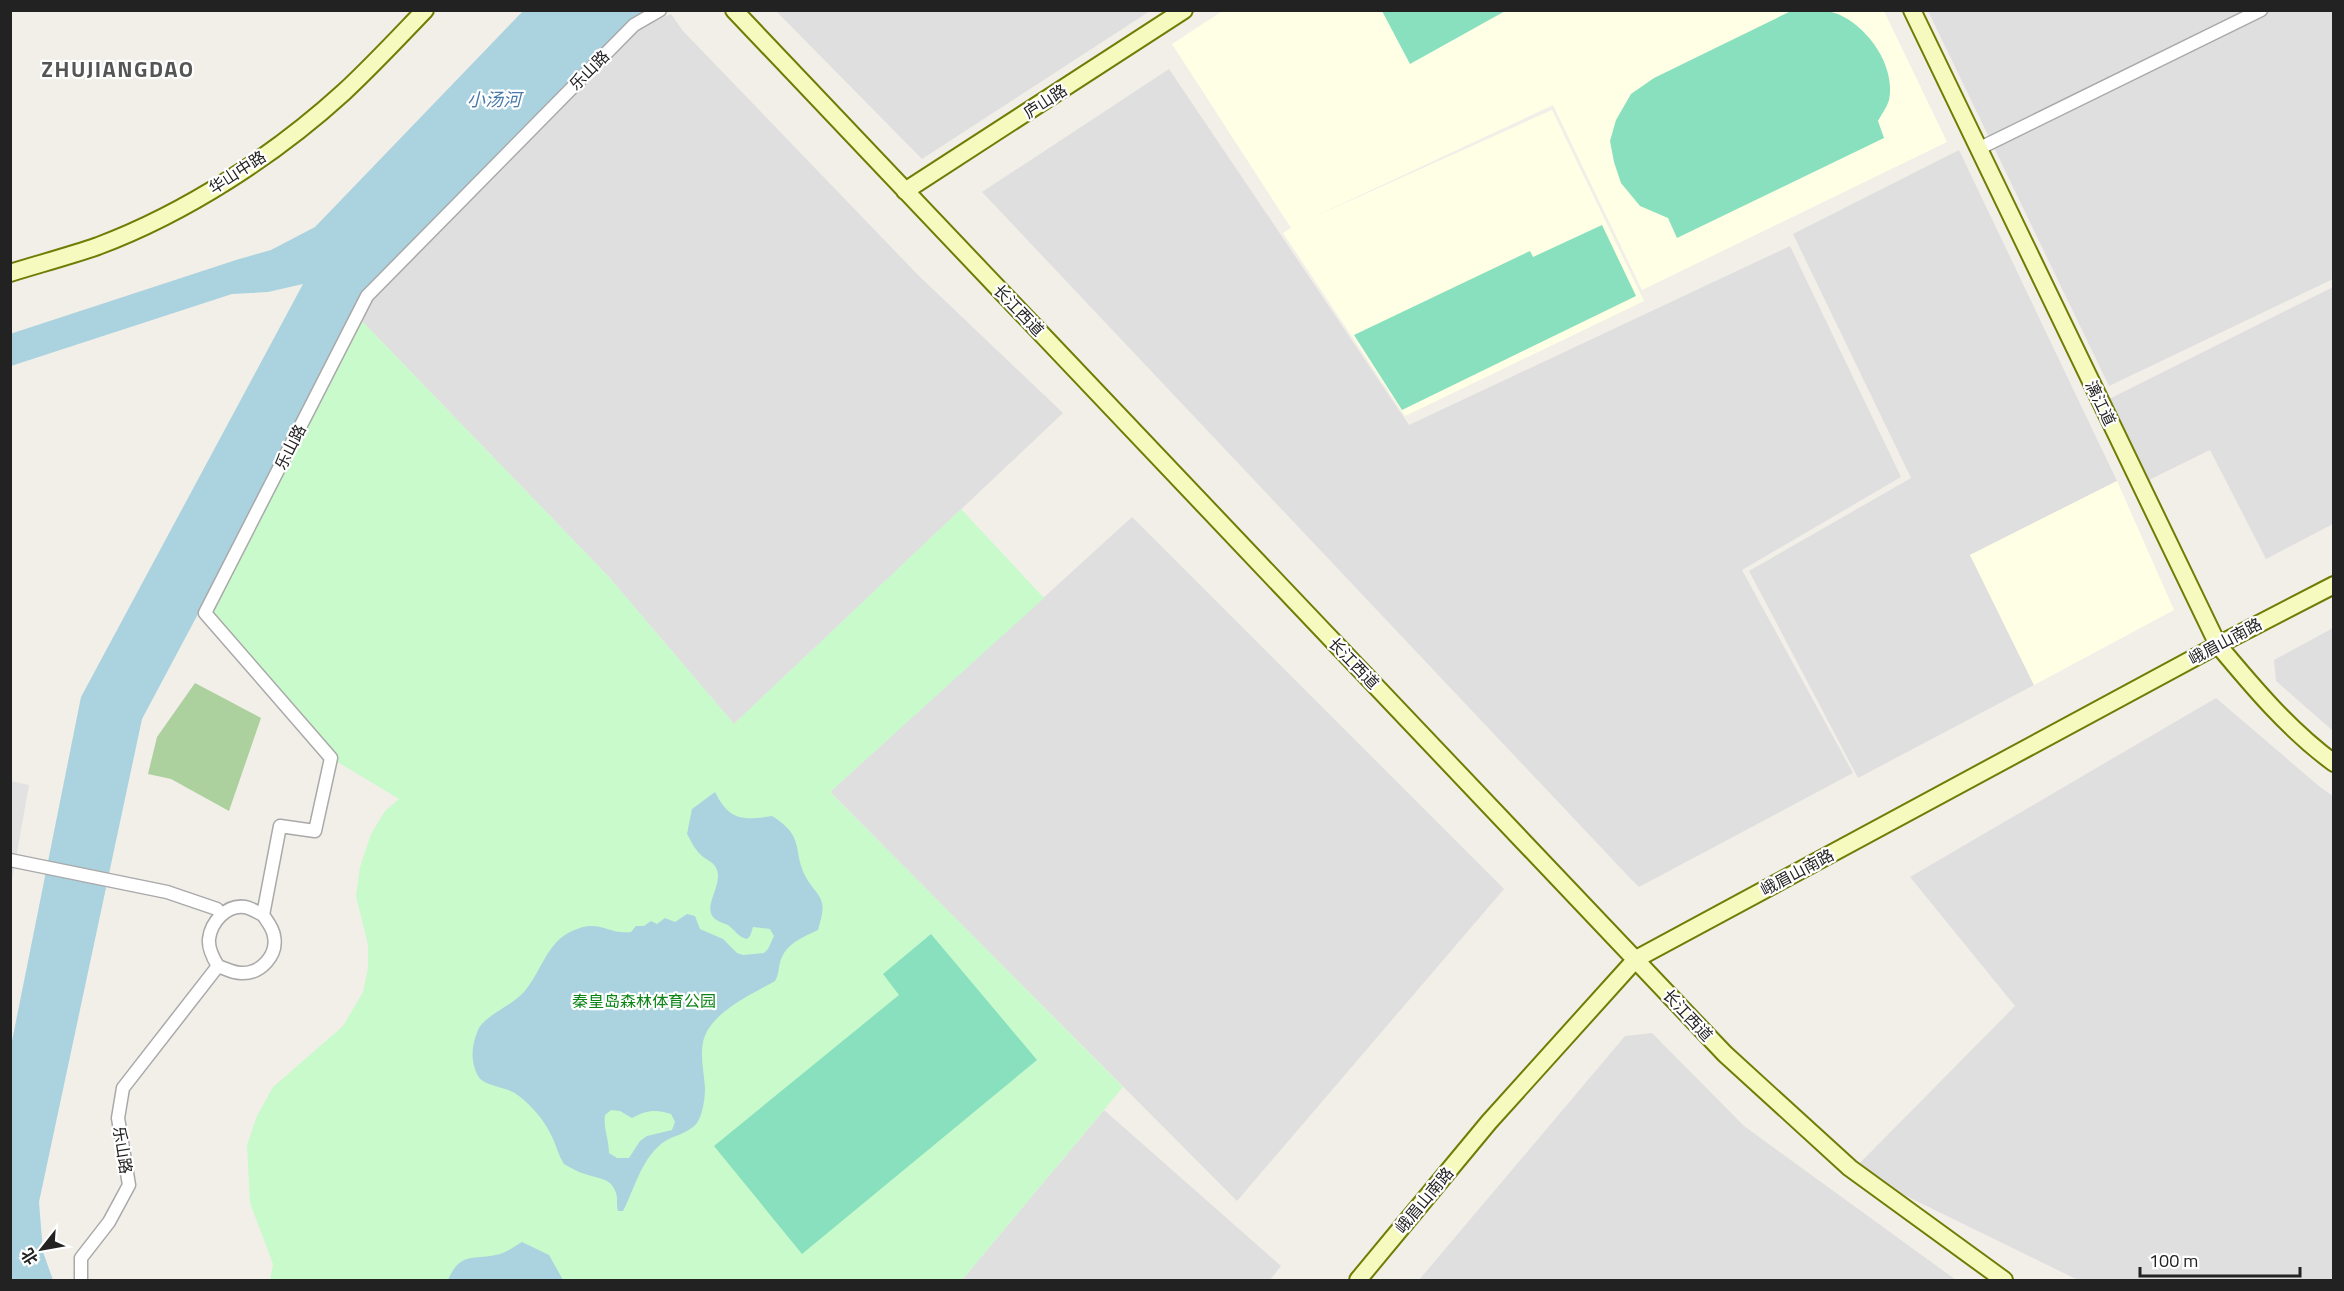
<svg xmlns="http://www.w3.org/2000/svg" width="2344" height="1291" font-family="'Titillium Web','Noto Sans SC',sans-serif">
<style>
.residential{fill:#e0dfdf}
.education{fill:#ffffe5}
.forest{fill:#add19e}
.park{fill:#c8facc}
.pitch{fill:#88e0be}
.parking{fill:#e2e2e2}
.water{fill:#aad3df;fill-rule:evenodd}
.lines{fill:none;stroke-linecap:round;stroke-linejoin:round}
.street-casing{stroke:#a9a9a9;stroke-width:15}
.secondary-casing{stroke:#707d05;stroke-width:20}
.street{stroke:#fff;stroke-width:12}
.secondary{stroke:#f7fabf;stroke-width:16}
.labels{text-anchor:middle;stroke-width:4.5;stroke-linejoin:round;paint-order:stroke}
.street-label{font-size:16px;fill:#222;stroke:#fff}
.park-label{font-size:16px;fill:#0c8416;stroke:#fff}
.water-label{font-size:18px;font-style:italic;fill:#4a7aab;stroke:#fff}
.district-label{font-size:22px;font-weight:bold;letter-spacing:1.5px;fill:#555;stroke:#fff}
</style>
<rect width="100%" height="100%" fill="#f2efe9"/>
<path class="residential" d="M776,11h374l-228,148z
M1928,11h405v268l-224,107z
M671,14l12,17 235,244 145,138 -329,311 -126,-148 -251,-260 282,-289z
M1169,69l240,356 381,-179 111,231 -159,93 111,203 -214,114 -10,-10 -647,-685z
M1959,150l158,331 -147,74 64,130 -176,93 -109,-207 162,-93 -118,-244z
M2333,287v237l-67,35 -56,-109 -63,31 -40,-81z
M1132,517l372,372 -267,312 -407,-409z
M2333,628v103l-57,-50 -2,-21z
M2216,698l104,89 13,9v484h-255l-225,-110 162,-164 -105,-129z
M1652,1033l92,93 212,154h-537l206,-244z
M1104,1110l177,156 -11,14h-308z"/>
<path class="education" d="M1224,10l660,1 63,131 -305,148 -89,-185 -248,116 247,-111 92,191 -239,115 -122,-183 8,-5 -119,-184z
M2117,481l57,129 -140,75 -64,-130z"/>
<path class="forest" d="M195,683l66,35 -32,93 -58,-32 -23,-5 9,-37z"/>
<path class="park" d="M357,316l251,260 126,148 227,-215 83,89 -214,194 293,295 -161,193h-692l3,-16 -23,-61 -3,-58 10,-29 16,-29 70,-61 20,-34 5,-24v-23l-12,-49 4,-29 11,-33 14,-23 14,-12 -68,-41 -126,-145z"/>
<path class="pitch" d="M1507,10l-97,54 -28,-53v-1z
M1791,11c15,-2 33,-2 47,3 30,13 58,52 51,86 -2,7 -8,15 -11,21l6,17 -207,100 -9,-20 -28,-12 -19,-23 -7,-21 -4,-21 6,-21 15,-26 23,-16z
M1602,225l34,71 -234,114 -48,-75 176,-84 3,6z
M931,934l106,126 -235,194 -88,-108 185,-151 -16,-21z"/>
<path class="parking" d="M11,781l18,4 -18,101z"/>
<path class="water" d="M523,11h129l-21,8 -258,267 -231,433 -103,483 4,50 10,28h-42l-1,-229 71,-354 222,-413 -35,8 -36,2 -221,72 -1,-32 226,-74 35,-10 44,-23z
M715,792c14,28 27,29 57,24 35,22 19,34 35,63 4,8 13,15 15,24 2,9 -2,18 -4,27 -14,7 -29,12 -36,27 -4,7 -2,16 -7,24 -23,13 -66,32 -72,61 -3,15 1,30 2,46 0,10 -2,26 -8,35 -10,12 -25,12 -36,21 -21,18 -26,44 -38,67h-5c-2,-6 0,-12 -2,-18 -5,-16 -18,-14 -31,-19 -7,-2 -14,-6 -21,-10 -5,-8 -7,-16 -11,-25 -7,-17 -20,-32 -34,-43 -13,-11 -36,-8 -42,-22 -7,-15 -5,-30 1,-44 6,-14 33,-24 45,-37 18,-20 23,-49 47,-61 30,-15 36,3 61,0l5,-6h8l7,-5 6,3 8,-6 10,4 12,-8 8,2 5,13 23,10 14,14 6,2 21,-2 4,-4 6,-13 -4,-7 -17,-2 -3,9 -3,3c-9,-2 -12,-9 -19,-14 -4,-2 -9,-3 -13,-6 -14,-11 8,-34 2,-49 -3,-9 -12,-10 -17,-16 -6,-6 -9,-13 -13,-20l5,-25zM611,1110l9,1 12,7c14,-8 24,-9 39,-4l4,8 -3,8 -25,6 -7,5 -11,17h-12l-8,-5c0,-14 -6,-25 -4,-38z
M522,1242l27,13 14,25h-115c13,-30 26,-19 52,-26 7,-2 15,-8 22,-12z"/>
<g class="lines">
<g class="street-casing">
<path id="street" d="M1978,149l283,-139
M10,860l157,32 50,17 4,6
M218,966c8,3 15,7 23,7 20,1 37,-18 33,-37 -1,-8 -7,-15 -11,-21
M81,1280v-22l28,-36 20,-37 -11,-67 5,-30 95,-122c-5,-8 -10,-17 -9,-27 2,-17 18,-35 36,-32 6,1 12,5 18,8l17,-89 35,5 16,-73 -126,-145 162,-317 267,-271 26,-15"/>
</g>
<g class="secondary-casing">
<path id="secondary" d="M734,10l991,1044 125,114 154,112
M1912,10l306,635c35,42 71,85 116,118
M905,191l279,-181
M10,273c29,-9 59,-17 88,-27 88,-33 177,-91 246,-154 28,-26 54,-54 81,-82
M1358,1280l131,-158 147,-163 582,-314 116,-60"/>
</g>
<use href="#street" class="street"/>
<use href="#secondary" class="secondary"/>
</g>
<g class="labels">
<g class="street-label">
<text transform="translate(589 70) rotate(-45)" y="6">乐山路</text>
<text transform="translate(1045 101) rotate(-33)" y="6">庐山路</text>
<text transform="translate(237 172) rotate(-33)" y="6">华山中路</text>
<text transform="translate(1019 310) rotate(46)" y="6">长江西道</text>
<text transform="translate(2101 403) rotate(64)" y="6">漓江道</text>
<text transform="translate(290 447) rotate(-63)" y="6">乐山路</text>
<text transform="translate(2225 641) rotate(-28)" y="6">峨眉山南路</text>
<text transform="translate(1354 663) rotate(46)" y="6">长江西道</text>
<text transform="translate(1797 872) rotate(-28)" y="6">峨眉山南路</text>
<text transform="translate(1688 1015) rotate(47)" y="6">长江西道</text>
<text transform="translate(123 1150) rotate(81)" y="6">乐山路</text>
<text transform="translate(1424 1200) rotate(-50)" y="6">峨眉山南路</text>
</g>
<g class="park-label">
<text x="644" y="1007">秦皇岛森林体育公园</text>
</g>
<g class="water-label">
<text x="494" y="106">小汤河</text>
</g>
<g class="district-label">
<text x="118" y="77">ZHUJIANGDAO</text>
</g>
</g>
<rect width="2344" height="1291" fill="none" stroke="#222222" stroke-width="24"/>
<g transform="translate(42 1249) rotate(239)" stroke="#ffffff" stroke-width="4.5" paint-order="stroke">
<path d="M0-4.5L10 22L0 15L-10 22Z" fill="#222222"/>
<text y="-9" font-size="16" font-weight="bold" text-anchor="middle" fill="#222222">北</text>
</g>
<path d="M2140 1267v9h160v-9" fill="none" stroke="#222222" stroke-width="3"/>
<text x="2149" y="1267" font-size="18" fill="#222222" stroke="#ffffff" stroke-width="4.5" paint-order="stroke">100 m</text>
</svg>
